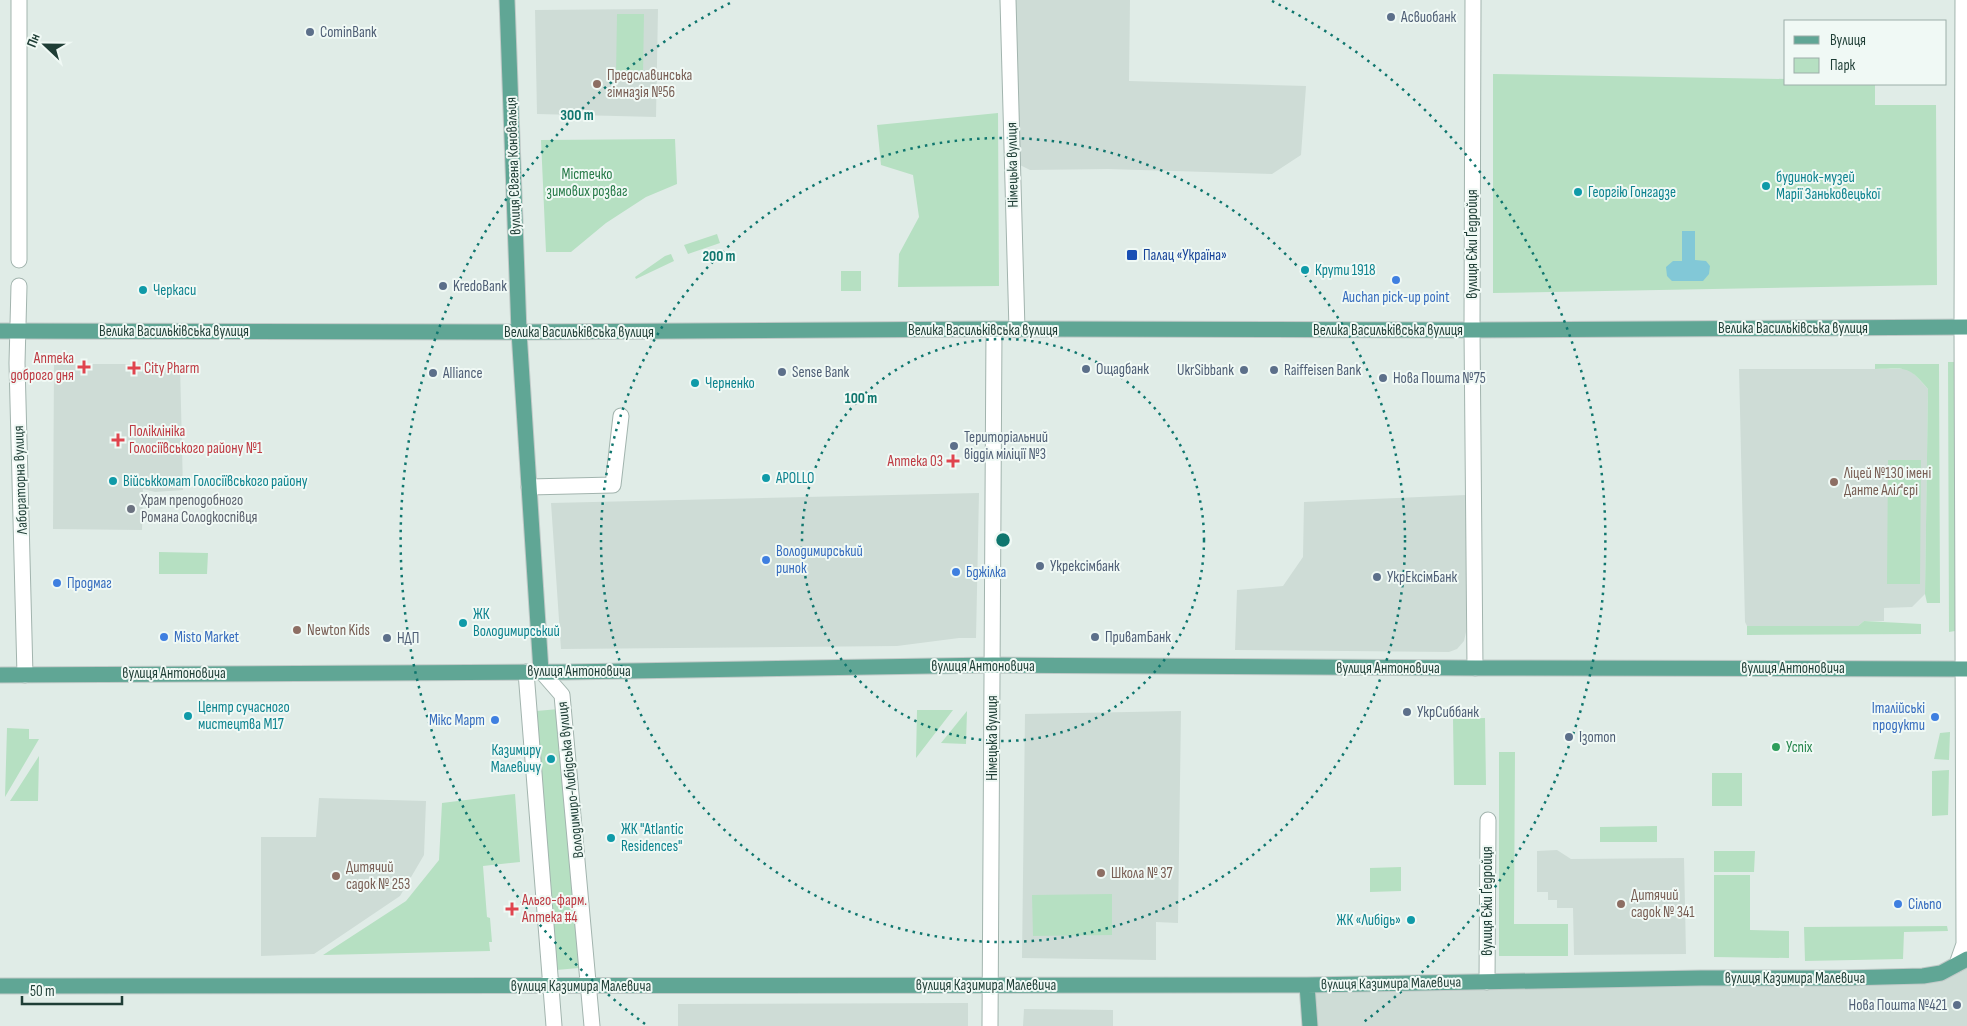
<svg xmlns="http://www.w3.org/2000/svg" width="1967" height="1026" font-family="'Sofia Sans Condensed',sans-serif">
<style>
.built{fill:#cedcd6}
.green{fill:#b6e0c2}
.water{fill:#82c8d7}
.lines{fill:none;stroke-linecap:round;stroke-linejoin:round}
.minor-casing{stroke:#a2b4ae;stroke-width:17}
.major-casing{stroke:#c0c9c7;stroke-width:17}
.minor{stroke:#fff;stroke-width:15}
.major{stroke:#60a695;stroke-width:15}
.ring{fill:none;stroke:#0f766e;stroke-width:2.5;stroke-dasharray:2.5 5}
.service-dot{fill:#5c6f8a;stroke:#f0f9f5;stroke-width:2}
.education-dot{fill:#8d6e63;stroke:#f0f9f5;stroke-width:2}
.culture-dot{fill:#0f9aa8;stroke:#f0f9f5;stroke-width:2}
.transit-dot{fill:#1a4fb4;stroke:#f0f9f5;stroke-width:2}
.shop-dot{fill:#3f7fe0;stroke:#f0f9f5;stroke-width:2}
.health-dot{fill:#e0444e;stroke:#f0f9f5;stroke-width:2}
.worship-dot{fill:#6b7280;stroke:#f0f9f5;stroke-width:2}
.leisure-dot{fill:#2e9e5b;stroke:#f0f9f5;stroke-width:2}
.labels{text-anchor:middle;stroke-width:4;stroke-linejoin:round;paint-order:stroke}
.service-label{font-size:15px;fill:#4e5e75;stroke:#f0f9f5;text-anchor:start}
.education-label{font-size:15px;fill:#785e54;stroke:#f0f9f5;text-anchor:start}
.street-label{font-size:15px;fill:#1f3e36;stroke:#f0f9f5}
.park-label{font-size:15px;fill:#257947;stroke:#f0f9f5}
.culture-label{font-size:15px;fill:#0d838f;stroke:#f0f9f5;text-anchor:start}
.transit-label{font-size:15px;fill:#164399;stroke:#f0f9f5;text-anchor:start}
.shop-label{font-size:15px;fill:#366cbe;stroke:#f0f9f5;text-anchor:start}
.health-label{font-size:15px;fill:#be3a42;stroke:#f0f9f5;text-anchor:start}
.worship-label{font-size:15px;fill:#5b616d;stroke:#f0f9f5;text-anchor:start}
.leisure-label{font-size:15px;fill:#27864d;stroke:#f0f9f5;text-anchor:start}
.centre{fill:#0f766e;stroke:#f0f9f5;stroke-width:2.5}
.ring-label{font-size:15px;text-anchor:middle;font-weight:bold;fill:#0f766e;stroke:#f0f9f5;stroke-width:4;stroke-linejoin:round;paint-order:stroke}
</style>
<rect width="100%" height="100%" fill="#e0ece7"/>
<path class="built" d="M1015,0h115l-1,81 177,5 -5,69 -29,19 -164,-5 -78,1 -10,-5z
M658,9l-2,108 -119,-3 -2,-104z
M54,364h126l3,126 -28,2 -12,-3 -1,41 -89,-1z
M1739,369h169l8,7 12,13 -3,205 -13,13 -28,1v13h-20l-6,5h-111l-2,-4z
M979,493l-3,145h-17l-62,8 -336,3 -10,-146z
M1466,495v137l-2,9 -7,8 -8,3 -214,-2 2,-60 46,-4 20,-29 1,-55z
M1181,711l-3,212 -22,-1v38l-134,-2 3,-244z
M319,798l107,3 -2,54 -24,41 -86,58 -53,2v-119h55z
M1557,850l14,9 113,-1 2,96 -112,1 -1,-47h-16v-8h-9v-8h-11v-41z
M1967,959v67h-657l-3,-41 616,-9z
M968,1003v23h-290v-22z
M1024,1009l89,1v16h-90z"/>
<path class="green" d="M617,14h27l-1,62h-27z
M1493,74l293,5v5h89v21h61l1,180 -444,8z
M998,113l1,173 -101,1 1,-33 20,-37 -6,-42 -32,-10 -4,-40z
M675,139l2,45 -31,13 -40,26 -35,29h-25l-5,-112z
M717,234l3,9 -32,11 -4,-9z
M671,254l3,7 -38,18 -1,-2 30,-21z
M841,271h20v20h-20z
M1948,362h7v269l-6,1z
M1875,364h64l1,239h-13l-2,-9 3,-205c-21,-25 -23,-20 -53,-20z
M1888,460h33l-1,124h-33z
M159,552l49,1 -1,21h-48z
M1864,621l57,3v10l-174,1v-9h111z
M559,709l20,259 -23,2 -20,-259z
M917,710h36l-37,48z
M967,711l-1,33 -25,-1z
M1485,718l1,67h-32l-1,-66z
M7,728l22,1v10h10l-34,58z
M1950,732l-1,28 -15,-1 6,-26z
M1499,752h16l-1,172h54v32h-69z
M39,756l-1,45h-28z
M1949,770l-1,45 -16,1v-45z
M1712,773h30v33h-30z
M515,794l5,68 -37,4 4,51 3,1 2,24h-3l1,9 -167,4 83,-54 33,-41 3,-57z
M1657,826v16h-57v-15z
M1714,851h41l-1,21h-40z
M1401,867v24l-31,1v-24z
M1714,875h36v55l39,1v27l-75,-1z
M1112,894v41l-79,1 -1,-41z
M1947,926l1,5 -44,1 -1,27 -98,2 -1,-34z"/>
<path class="water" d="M1682,231h13v29l11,1 4,5 -1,8 -6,7h-31l-5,-5 -1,-9 7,-6h9z"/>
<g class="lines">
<g class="minor-casing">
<path id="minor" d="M1008,0l9,330
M1473,0l-1,330 3,338
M19,260v-260
M19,286l-2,77 8,312
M529,487l84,-2 8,-69
M541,671l21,24 30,331
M526,672l28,354
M1957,964l7,-20 -2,-617 1,-327
M1487,982l1,-162
M990,1026l4,-697"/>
</g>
<g class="major-casing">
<path id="major" d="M507,0l12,332 22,339
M0,331l519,1 475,-3 478,1 495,-3
M0,675l566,-3 427,-7 482,3 492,1
M1307,985l3,41
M0,986l1307,-1 394,-7h143l79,-2 18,-3 26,-14"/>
</g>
<use href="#minor" class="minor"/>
<use href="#major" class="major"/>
</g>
<g class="ring">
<circle cx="1003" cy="540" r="201"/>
<circle cx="1003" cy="540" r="402"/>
<path d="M645 1024A602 602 0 0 1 734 1M1272 1A602 602 0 0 1 1361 1024"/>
</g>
<g class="service-dot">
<circle cx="1391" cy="17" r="5"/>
<circle cx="310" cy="32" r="5"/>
<circle cx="443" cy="286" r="5"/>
<circle cx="1086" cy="369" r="5"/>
<circle cx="1244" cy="370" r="5"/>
<circle cx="1274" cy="370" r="5"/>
<circle cx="782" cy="372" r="5"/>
<circle cx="433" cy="373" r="5"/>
<circle cx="1383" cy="378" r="5"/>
<circle cx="954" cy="446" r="5"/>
<circle cx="1040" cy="566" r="5"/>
<circle cx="1377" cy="577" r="5"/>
<circle cx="1095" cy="637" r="5"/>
<circle cx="387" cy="638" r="5"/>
<circle cx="1407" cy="712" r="5"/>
<circle cx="1569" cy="737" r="5"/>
<circle cx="1957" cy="1005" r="5"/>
</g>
<g class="education-dot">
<circle cx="597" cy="84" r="5"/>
<circle cx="1834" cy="482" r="5"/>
<circle cx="297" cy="630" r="5"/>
<circle cx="1101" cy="873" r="5"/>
<circle cx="336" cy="876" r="5"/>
<circle cx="1621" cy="904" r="5"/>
</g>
<g class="culture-dot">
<circle cx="1766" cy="186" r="5"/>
<circle cx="1578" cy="192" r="5"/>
<circle cx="1305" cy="270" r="5"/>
<circle cx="143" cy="290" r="5"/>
<circle cx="695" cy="383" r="5"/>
<circle cx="766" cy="478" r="5"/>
<circle cx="113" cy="481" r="5"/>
<circle cx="463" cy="623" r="5"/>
<circle cx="188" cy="716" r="5"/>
<circle cx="551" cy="759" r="5"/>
<circle cx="611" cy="838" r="5"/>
<circle cx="1411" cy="920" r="5"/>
</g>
<rect class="transit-dot" x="1126" y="249" width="12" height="12" rx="2.5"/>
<g class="shop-dot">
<circle cx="1396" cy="280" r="5"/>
<circle cx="766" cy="560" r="5"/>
<circle cx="956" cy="572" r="5"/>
<circle cx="57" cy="583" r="5"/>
<circle cx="164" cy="637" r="5"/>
<circle cx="1935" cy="717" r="5"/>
<circle cx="495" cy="720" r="5"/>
<circle cx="1898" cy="904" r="5"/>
</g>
<g class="health-dot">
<path d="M81.5 359.5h5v5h5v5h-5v5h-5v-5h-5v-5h5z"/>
<path d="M131.5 360.5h5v5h5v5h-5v5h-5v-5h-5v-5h5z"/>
<path d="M115.5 432.5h5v5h5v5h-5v5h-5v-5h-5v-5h5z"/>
<path d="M950.5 453.5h5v5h5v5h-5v5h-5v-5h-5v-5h5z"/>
<path d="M509.5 901.5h5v5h5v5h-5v5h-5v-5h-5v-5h5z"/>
</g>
<circle class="worship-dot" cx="131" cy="509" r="5"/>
<circle class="leisure-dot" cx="1776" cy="747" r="5"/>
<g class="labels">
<g class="service-label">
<text x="1401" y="22">Асвиобанк</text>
<text x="320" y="37">CominBank</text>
<text x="453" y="291">KredoBank</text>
<text x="1096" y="374">Ощадбанк</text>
<text x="1234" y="375" text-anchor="end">UkrSibbank</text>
<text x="1284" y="375">Raiffeisen Bank</text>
<text x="792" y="377">Sense Bank</text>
<text x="443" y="378">Alliance</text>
<text x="1393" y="383">Нова Пошта №75</text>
<text x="964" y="442">Територіальний<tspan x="964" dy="17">відділ міліції №3</tspan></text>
<text x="1050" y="571">Укрексімбанк</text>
<text x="1387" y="582">УкрЕксімБанк</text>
<text x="1105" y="642">ПриватБанк</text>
<text x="397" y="643">НДП</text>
<text x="1417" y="717">УкрСиббанк</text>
<text x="1579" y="742">Ізотоп</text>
<text x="1947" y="1010" text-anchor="end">Нова Пошта №421</text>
</g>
<g class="education-label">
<text x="607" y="80">Предславинська<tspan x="607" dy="17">гімназія №56</tspan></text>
<text x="1844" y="478">Ліцей №130 імені<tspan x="1844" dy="17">Данте Аліґ'єрі</tspan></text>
<text x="307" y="635">Newton Kids</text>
<text x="346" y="872">Дитячий<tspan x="346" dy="17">садок № 253</tspan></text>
<text x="1111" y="878">Школа № 37</text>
<text x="1631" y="900">Дитячий<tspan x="1631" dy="17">садок № 341</tspan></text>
</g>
<g class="street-label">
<text transform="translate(1012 165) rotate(-91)" y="5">Німецька вулиця</text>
<text transform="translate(513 166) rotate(-92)" y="5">вулиця Євгена Коновальця</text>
<text transform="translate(1472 244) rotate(-90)" y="5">вулиця Єжи Ґедройця</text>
<text x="1793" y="333">Велика Васильківська вулиця</text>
<text x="983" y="335">Велика Васильківська вулиця</text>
<text x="1388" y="335">Велика Васильківська вулиця</text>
<text x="174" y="336">Велика Васильківська вулиця</text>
<text x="579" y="337">Велика Васильківська вулиця</text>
<text transform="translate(20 480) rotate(-92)" y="5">Лабораторна вулиця</text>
<text x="983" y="671">вулиця Антоновича</text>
<text x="1388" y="673">вулиця Антоновича</text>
<text x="1793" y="673">вулиця Антоновича</text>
<text x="579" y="676">вулиця Антоновича</text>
<text x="174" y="678">вулиця Антоновича</text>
<text transform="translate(992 738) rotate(-90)" y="5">Німецька вулиця</text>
<text transform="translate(570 780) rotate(-96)" y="5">Володимиро-Либідська вулиця</text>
<text transform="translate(1487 901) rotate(-90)" y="5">вулиця Єжи Ґедройця</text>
<text x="1795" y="983">вулиця Казимира Малевича</text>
<text transform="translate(1391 983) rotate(-1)" y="5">вулиця Казимира Малевича</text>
<text x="986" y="990">вулиця Казимира Малевича</text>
<text x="581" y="991">вулиця Казимира Малевича</text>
</g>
<g class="park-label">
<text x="587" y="179">Містечко<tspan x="587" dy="17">зимових розваг</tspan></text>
</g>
<g class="culture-label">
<text x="1776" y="182">будинок-музей<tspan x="1776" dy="17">Марії Заньковецької</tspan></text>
<text x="1588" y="197">Георгію Гонгадзе</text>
<text x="1315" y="275">Крути 1918</text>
<text x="153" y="295">Черкаси</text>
<text x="705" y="388">Черненко</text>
<text x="776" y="483">APOLLO</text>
<text x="123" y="486">Військкомат Голосіївського району</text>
<text x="473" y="619">ЖК<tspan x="473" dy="17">Володимирський</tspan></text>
<text x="198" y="712">Центр сучасного<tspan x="198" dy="17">мистецтва M17</tspan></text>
<text x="541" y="755" text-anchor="end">Казимиру<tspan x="541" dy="17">Малевичу</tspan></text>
<text x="621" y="834">ЖК "Atlantic<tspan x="621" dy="17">Residences"</tspan></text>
<text x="1401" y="925" text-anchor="end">ЖК «Либідь»</text>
</g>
<g class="transit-label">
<text x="1143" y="260">Палац «Україна»</text>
</g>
<g class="shop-label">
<text x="1396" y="302" text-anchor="middle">Auchan pick-up point</text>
<text x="776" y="556">Володимирський<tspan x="776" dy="17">ринок</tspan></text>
<text x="966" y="577">Бджілка</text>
<text x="67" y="588">Продмаг</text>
<text x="174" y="642">Misto Market</text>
<text x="1925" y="713" text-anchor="end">Італійські<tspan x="1925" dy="17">продукти</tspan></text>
<text x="485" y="725" text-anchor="end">Мікс Март</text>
<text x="1908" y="909">Сільпо</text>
</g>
<g class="health-label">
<text x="74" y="363" text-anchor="end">Аптека<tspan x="74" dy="17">доброго дня</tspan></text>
<text x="144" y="373">City Pharm</text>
<text x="129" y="436">Поліклініка<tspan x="129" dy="17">Голосіївського району №1</tspan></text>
<text x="943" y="466" text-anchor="end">Аптека 03</text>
<text x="522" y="905">Альго-фарм.<tspan x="522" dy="17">Аптека #4</tspan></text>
</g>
<g class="worship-label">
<text x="141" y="505">Храм преподобного<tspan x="141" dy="17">Романа Солодкоспівця</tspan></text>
</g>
<g class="leisure-label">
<text x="1786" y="752">Успіх</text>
</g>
</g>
<circle cx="1003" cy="540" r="8" class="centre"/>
<g class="ring-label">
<text x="577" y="120">300 m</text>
<text x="719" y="261">200 m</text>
<text x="861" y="403">100 m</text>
</g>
<rect x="1784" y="20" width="162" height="65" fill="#f0f9f5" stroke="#9caea9"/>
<rect x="1794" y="36" width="25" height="8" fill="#60a695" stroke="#9caea9"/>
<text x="1830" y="45" font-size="15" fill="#1f3e36">Вулиця</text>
<rect x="1794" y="58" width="25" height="15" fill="#b6e0c2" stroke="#9caea9"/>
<text x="1830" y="70" font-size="15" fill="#1f3e36">Парк</text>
<g transform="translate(45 45) rotate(292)" stroke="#f0f9f5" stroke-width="4" paint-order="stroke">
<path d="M0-4L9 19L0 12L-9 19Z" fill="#1f3e36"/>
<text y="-8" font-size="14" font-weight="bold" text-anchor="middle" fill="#1f3e36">Пн</text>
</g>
<path d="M22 996v8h100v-8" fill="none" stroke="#1f3e36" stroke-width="2.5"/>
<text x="30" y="996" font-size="15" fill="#1f3e36" stroke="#f0f9f5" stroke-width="4" paint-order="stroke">50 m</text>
</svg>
